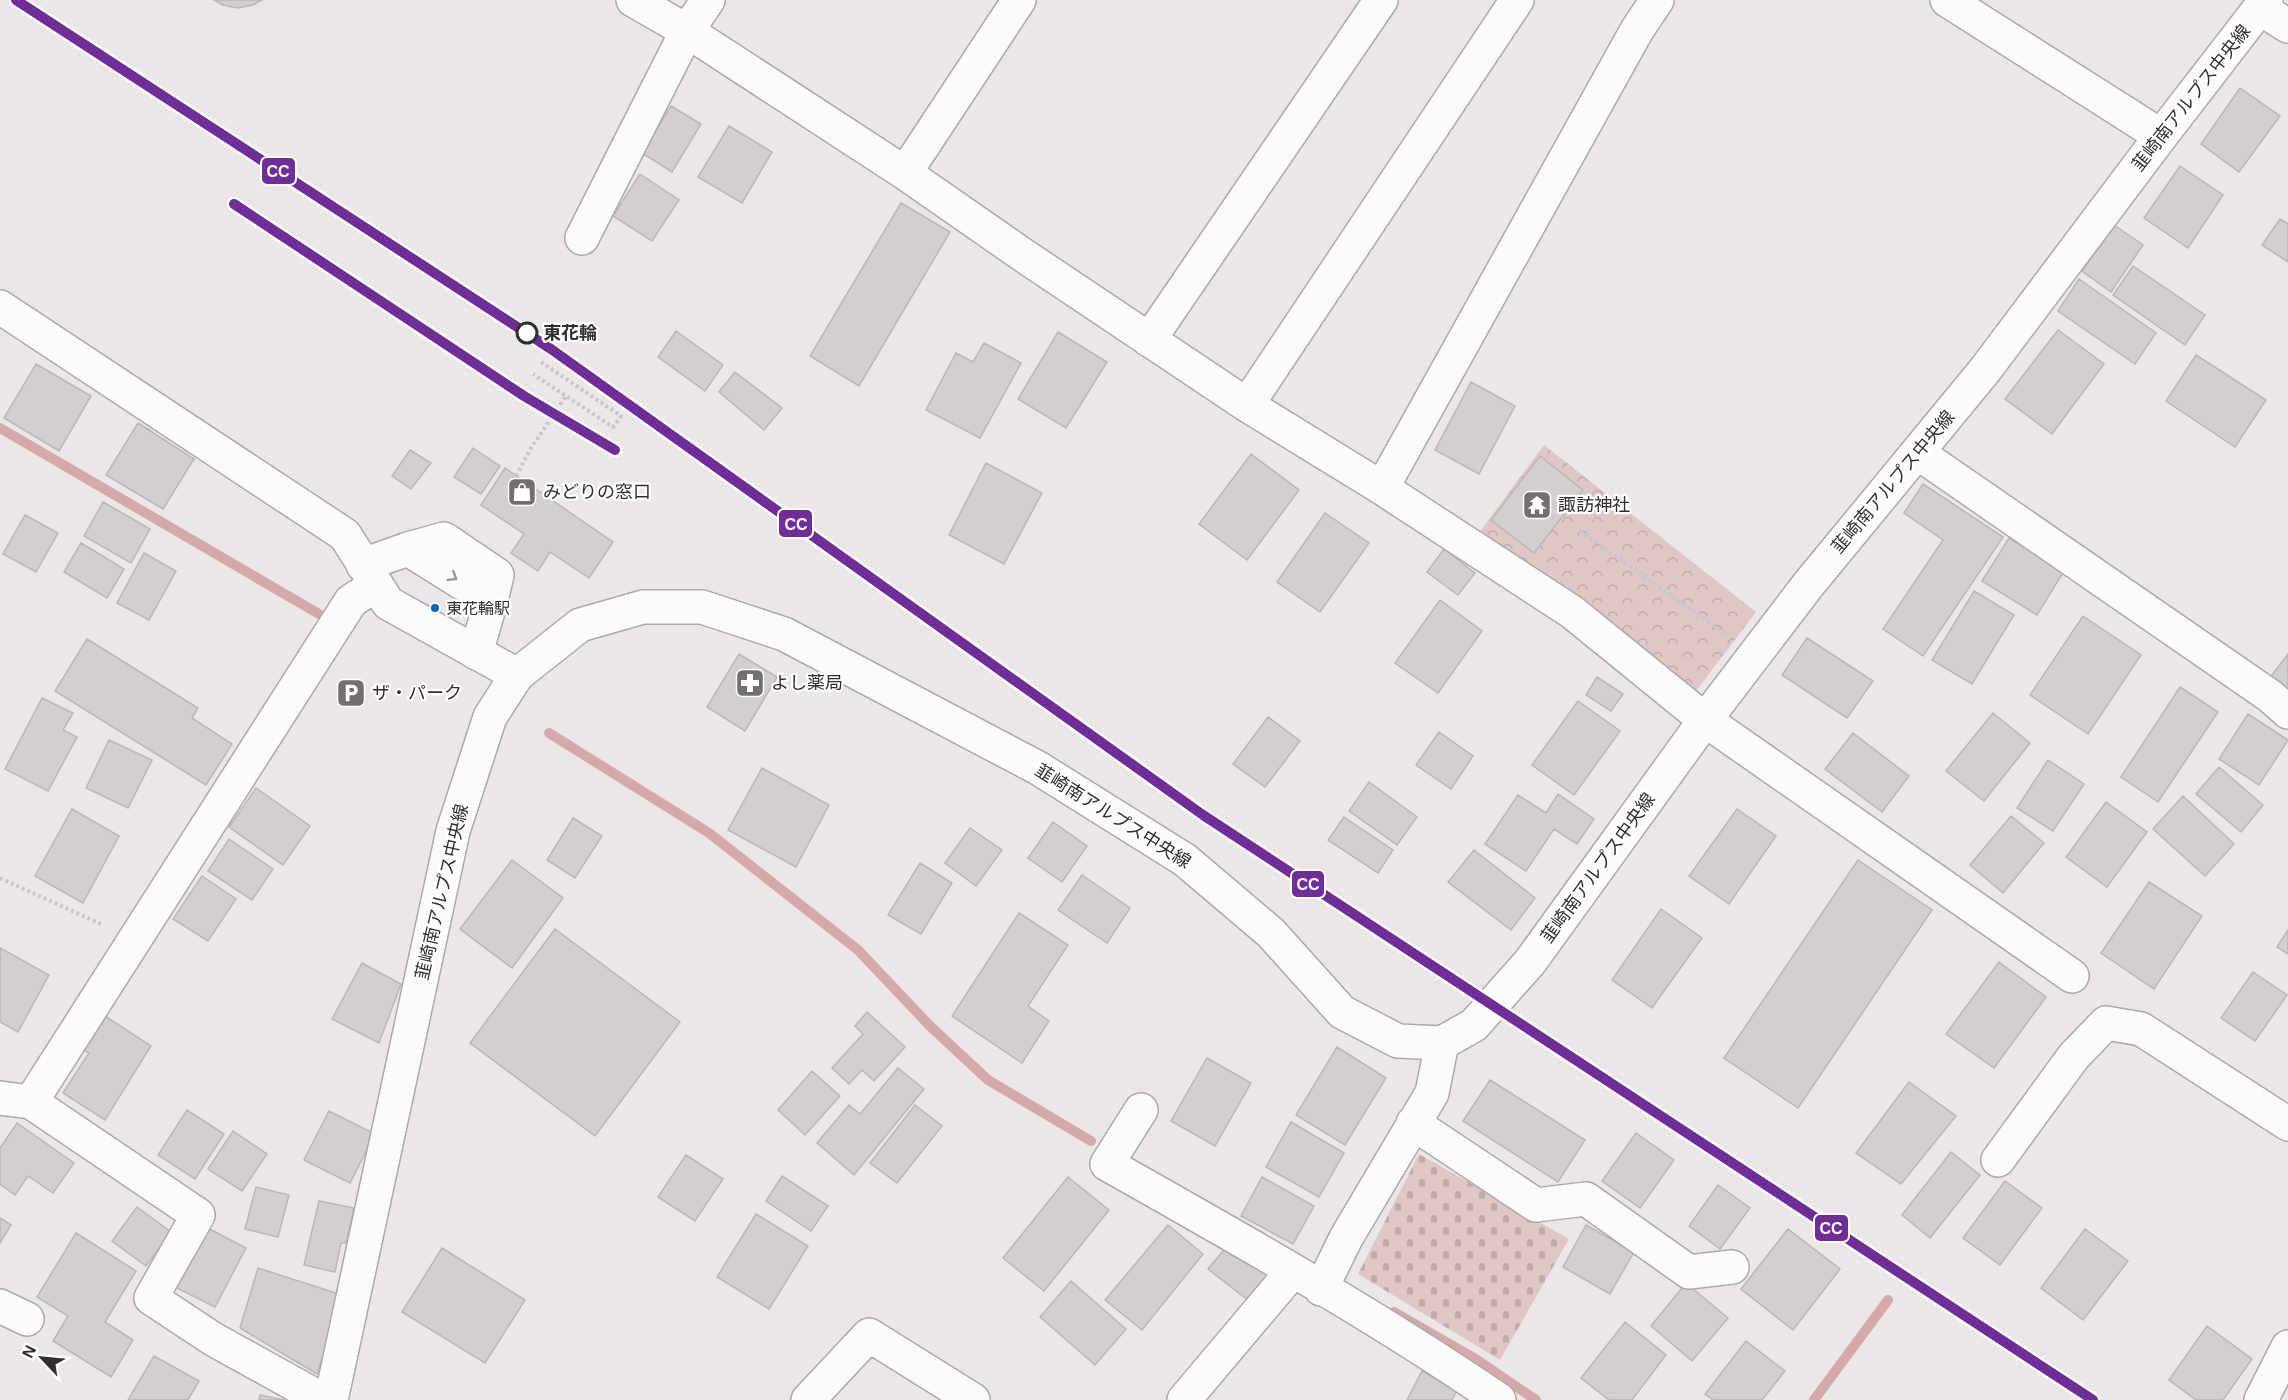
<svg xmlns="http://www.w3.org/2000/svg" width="2288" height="1400" font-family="Helvetica,'Noto Sans JP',sans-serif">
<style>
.forest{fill:url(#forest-crowns)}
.cemetery{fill:url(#cemetery-stones)}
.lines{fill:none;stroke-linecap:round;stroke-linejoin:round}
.stream{stroke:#d5a9ab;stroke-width:10}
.building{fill:#d4cfcf;stroke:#bbb7b7;stroke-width:1.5}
.minor-casing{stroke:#ada9a9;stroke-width:36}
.major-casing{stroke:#ada9a9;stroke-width:36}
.path{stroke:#c8c7c7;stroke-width:4;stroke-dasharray:3 3;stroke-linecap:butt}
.minor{stroke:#fcfbfb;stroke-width:33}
.major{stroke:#fcfbfb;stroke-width:33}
.rail-1-casing{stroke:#fff;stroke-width:15}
.rail-1{stroke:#6f2d98;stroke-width:10}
.oneway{stroke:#989494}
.stop-dot{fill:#fff;stroke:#332e2e;stroke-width:3}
.bus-dot{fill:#0065bd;stroke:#fff;stroke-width:2}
.labels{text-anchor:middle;stroke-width:4.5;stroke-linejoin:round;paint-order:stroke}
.bus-label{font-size:16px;fill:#332e2e;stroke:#fff;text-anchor:start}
.street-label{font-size:18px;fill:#332e2e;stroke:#fff}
.stop-label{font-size:18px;font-weight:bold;fill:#332e2e;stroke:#fff;text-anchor:start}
.poi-label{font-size:18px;fill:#332e2e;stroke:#fff;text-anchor:start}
.line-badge{stroke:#fff;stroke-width:2}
.badge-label{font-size:16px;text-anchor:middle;font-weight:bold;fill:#fff}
</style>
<defs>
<pattern id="forest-crowns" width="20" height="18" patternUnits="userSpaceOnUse" patternTransform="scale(1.5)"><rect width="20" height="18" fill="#dfc7c7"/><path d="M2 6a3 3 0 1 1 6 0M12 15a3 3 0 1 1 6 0" fill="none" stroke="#c0abab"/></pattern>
<pattern id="cemetery-stones" width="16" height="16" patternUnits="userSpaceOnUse" patternTransform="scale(1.5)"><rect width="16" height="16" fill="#dfc7c7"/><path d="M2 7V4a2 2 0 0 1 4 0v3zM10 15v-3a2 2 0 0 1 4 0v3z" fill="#c0abab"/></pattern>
</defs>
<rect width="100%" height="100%" fill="#ece7e7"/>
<path class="forest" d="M1544,445l212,167 -60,79 -217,-158z"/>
<path class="cemetery" d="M1419,1154l150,85 -69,121 -142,-86z"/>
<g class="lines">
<path class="stream" d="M0,428l319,186
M549,733l160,100 149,117 72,76 58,54 103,61
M1394,1312l80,46 62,42
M1814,1400l74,-100"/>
</g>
<path class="building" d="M214,0h48l-9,5 -15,3 -15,-3z
M2240,88l40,28 -41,56 -38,-28z
M671,106l30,18 -29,48 -30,-19z
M729,126l43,26 -30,51 -44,-26z
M2180,166l43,29 -35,53 -44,-30z
M640,174l39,26 -27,41 -39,-25z
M901,203l49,29 -91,154 -49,-30z
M2280,219l8,5v38l-26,-17z
M2114,225l29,20 -32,47 -29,-21z
M2133,266l72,49 -20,30 -72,-50z
M2079,279l77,54 -21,31 -77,-53z
M2058,330l46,34 -52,70 -47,-35z
M676,331l47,34 -18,26 -47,-34z
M1058,332l49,30 -41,66 -48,-29z
M984,343l37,20 -41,75 -54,-28 30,-57 17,9z
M2196,355l70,45 -31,47 -69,-46z
M36,364l55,32 -32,55 -55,-33z
M735,372l47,36 -18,22 -45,-38z
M1471,382l44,24 -36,68 -44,-24z
M138,423l56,36 -31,50 -57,-34z
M473,448l27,18 -19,28 -27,-17z
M410,450l21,13 -20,26 -19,-13z
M1251,454l48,36 -52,70 -48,-36z
M1540,456l43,34 -49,63 -43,-33z
M986,463l56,30 -38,71 -55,-29z
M505,468l108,74 -24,36 -39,-26 -12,19 -27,-18 13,-19 -43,-29z
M1923,484l80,53 -80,119 -40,-27 60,-89 -39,-27z
M103,502l47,27 -19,34 -47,-27z
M1325,513l44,30 -49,69 -43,-30z
M25,515l33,18 -22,39 -33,-18z
M2009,538l55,33 -27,44 -55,-34z
M81,543l43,26 -17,29 -43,-26z
M1444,549l31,24 -17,22 -31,-23z
M144,553l32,18 -27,49 -32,-17z
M1974,591l40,24 -42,69 -40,-24z
M1440,600l42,31 -44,62 -43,-30z
M2083,616l58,39 -53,79 -58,-39z
M1807,638l66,43 -26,37 -65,-43z
M87,639l111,69 -6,10 40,26 -26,41 -151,-94z
M739,654l38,23 -32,54 -38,-24z
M2288,654v40l-19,-15z
M1597,677l26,17 -12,17 -25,-16z
M2180,687l38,25 -60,90 -37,-25z
M42,698l31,15 -10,17 14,7 -29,54 -43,-22z
M1578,701l42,30 -46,64 -42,-30z
M1993,713l37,30 -46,58 -38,-30z
M2248,714l40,26 -29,45 -40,-26z
M1268,717l32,24 -35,46 -32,-23z
M1439,732l34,24 -22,33 -35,-24z
M1853,733l56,43 -27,36 -57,-43z
M109,740l43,20 -24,48 -42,-20z
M2048,760l36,24 -31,47 -36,-23z
M2219,767l44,38 -22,27 -45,-38z
M762,768l67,37 -33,62 -68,-37z
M1369,782l48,35 -20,28 -48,-34z
M256,788l54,38 -27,39 -54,-38z
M1558,794l36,25 -17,25 -23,-15 -28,42 -41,-27 33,-49 28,18z
M2183,796l51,48 -29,32 -52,-47z
M2106,802l41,30 -40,55 -41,-30z
M72,809l47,27 -36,67 -48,-27z
M1737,809l39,27 -47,68 -40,-28z
M2011,816l33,27 -41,50 -33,-28z
M1344,817l49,33 -15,23 -50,-33z
M573,818l29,18 -27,42 -28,-18z
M1053,822l34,24 -25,36 -34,-24z
M970,828l32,22 -26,36 -31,-23z
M229,839l44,30 -21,31 -44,-29z
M1474,850l61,48 -24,32 -63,-48z
M512,860l51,38 -51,70 -52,-39z
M1858,860l74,50 -134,198 -74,-50z
M920,863l32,20 -31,51 -33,-19z
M1082,875l48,33 -23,35 -49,-33z
M202,876l34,23 -28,42 -35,-22z
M2149,882l53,34 -48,73 -53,-36z
M1661,909l41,29 -50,70 -40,-28z
M1019,913l49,32 -40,61 21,15 -27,42 -70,-47z
M555,929l125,93 -85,114 -125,-93z
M2288,930v24l-11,-7z
M0,948l49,27 -31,57 -18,-10z
M1999,962l47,35 -52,71 -48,-34z
M362,963l39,21 -22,59 -47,-24z
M2253,972l34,23 -32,46 -34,-23z
M867,1012l38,35 -31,34 -12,-11 -13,14 -17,-16 31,-34 -8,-8z
M105,1016l46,30 -46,74 -42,-27 26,-40 -6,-4z
M1337,1047l49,31 -41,67 -49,-30z
M1207,1058l44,25 -36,63 -44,-25z
M898,1068l26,21 -70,86 -37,-32 32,-38 11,9z
M812,1071l28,25 -35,39 -27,-25z
M1490,1080l95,60 -27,42 -95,-61z
M1909,1082l47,34 -55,68 -45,-31z
M915,1105l27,21 -45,57 -27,-20z
M187,1110l37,24 -29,45 -37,-24z
M329,1111l46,23 -25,49 -46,-23z
M1291,1122l53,31 -25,44 -53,-30z
M17,1123l57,40 -21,30 -25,-17 -13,19 -15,-11v-36z
M233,1131l34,23 -25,37 -34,-22z
M1636,1133l38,27 -34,48 -38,-27z
M1951,1152l29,23 -50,63 -28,-23z
M686,1155l37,24 -28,42 -37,-24z
M782,1176l46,30 -17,25 -45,-30z
M1068,1177l41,33 -65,81 -41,-33z
M1262,1177l52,29 -21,38 -52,-28z
M2005,1181l37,27 -42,57 -37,-27z
M1718,1185l32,23 -30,41 -31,-23z
M256,1187l33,8 -11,42 -33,-8z
M319,1201l35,7 -8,35h-5l-6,29 -31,-7z
M137,1207l34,25 -25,34 -34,-25z
M756,1214l52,32 -39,63 -52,-32z
M0,1218l11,7 -11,18z
M1168,1225l35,29 -61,76 -37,-30z
M1586,1225l48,27 -24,42 -47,-27z
M204,1226l42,22 -31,59 -42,-21z
M1788,1229l52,40 -47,61 -52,-41z
M2085,1229l43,32 -45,59 -42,-32z
M76,1233l60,38 -31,51 28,18 -22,37 -58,-36 15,-25 -31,-19z
M1229,1244l40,32 -20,25 -41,-32z
M442,1248l83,52 -40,63 -83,-51z
M258,1268l84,27 -25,79 -77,-46z
M1071,1281l55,48 -31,36 -55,-48z
M1686,1283l42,35 -36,43 -41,-35z
M1625,1322l41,33 -34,45h-23l-28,-22z
M2207,1326l45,33 -29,41h-27l-27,-20z
M1746,1341l39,30 -23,29h-49l-8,-6z
M154,1356l45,25 -11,19h-60z
M1422,1371l35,19 -5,10h-45z
M260,1395l24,5h-25z"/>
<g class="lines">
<g class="minor-casing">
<path id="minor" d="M633,0l54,31 218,142 118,82 224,150 135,83 190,124 133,108 367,256
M1947,0l214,136
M2260,8l28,18
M905,173l114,-173
M582,238l105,-207 21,-31
M0,307l345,228 43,68 129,72
M1149,340l232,-340
M1247,405l270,-405
M1918,453l352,243 18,16
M1382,488l255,-458 20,-30
M408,549l36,-10 53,36 -6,26
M363,565l45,-16 83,52 -15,52
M0,1098l31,4 167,113 -47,83 62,41 110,61
M31,1102l320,-501 25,-16
M1141,1110l-34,54c133,75 266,150 392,236
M1413,1123l123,82 50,-6 103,73 43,-5
M1998,1160l76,-104 32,-33 35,6 147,95
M1321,1289l25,-51 86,-145 10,-50
M0,1306l27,13
M808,1400l61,-65 104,65
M1184,1400l108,-128
M2261,1400l27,-53"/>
</g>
<g class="major-casing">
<path id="major" d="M331,1400l122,-569 37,-114 27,-42 63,-50 63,-18h59l82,27 254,134 147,92 86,73 71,79 56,29 44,2 32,-18 56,-63 175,-242 103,-135 177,-215 176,-234 105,-136"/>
</g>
<path class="path" d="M541,362l80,54 -8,11 -47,-31
M516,476l15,-28 35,-52 -33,-22
M1580,531l146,103
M0,878l103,47"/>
<use href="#minor" class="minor"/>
<use href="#major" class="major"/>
<g class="rail-1-casing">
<path id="rail-1" d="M16,0l535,349 652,466 890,585
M234,204l290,192 91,54"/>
</g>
<use href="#rail-1" class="rail-1"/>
</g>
<defs><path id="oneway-chevron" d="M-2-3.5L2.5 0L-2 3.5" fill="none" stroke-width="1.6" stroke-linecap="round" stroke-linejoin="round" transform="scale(1.5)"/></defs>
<use class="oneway" href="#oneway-chevron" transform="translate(453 577) rotate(32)"/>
<defs>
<g id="shop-square" transform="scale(1.5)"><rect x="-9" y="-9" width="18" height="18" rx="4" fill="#746f6f" stroke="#fff"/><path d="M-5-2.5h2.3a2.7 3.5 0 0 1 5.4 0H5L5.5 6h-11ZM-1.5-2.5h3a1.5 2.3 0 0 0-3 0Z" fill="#fff"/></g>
<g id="temple-square" transform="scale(1.5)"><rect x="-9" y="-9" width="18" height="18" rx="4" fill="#746f6f" stroke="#fff"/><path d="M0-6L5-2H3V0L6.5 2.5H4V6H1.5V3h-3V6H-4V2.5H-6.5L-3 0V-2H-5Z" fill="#fff"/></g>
<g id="pharmacy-square" transform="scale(1.5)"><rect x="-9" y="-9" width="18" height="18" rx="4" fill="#746f6f" stroke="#fff"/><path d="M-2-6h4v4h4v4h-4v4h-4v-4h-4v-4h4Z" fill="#fff"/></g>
<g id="parking-square" transform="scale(1.5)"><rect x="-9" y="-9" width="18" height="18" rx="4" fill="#746f6f" stroke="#fff"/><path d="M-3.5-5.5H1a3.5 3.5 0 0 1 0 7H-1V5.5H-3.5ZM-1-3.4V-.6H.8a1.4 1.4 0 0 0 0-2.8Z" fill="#fff"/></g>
</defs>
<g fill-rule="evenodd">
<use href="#shop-square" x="522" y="492"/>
<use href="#temple-square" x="1537" y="505"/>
<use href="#pharmacy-square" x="750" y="683"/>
<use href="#parking-square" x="351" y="693"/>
</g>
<circle class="stop-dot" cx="527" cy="333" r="10"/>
<circle class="bus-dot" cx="435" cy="608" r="5"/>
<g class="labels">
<g class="bus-label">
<text x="446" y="614">東花輪駅</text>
</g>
<g class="street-label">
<text transform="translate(2191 98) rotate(-52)" y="6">韮崎南アルプス中央線</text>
<text transform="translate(1893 482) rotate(-50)" y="6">韮崎南アルプス中央線</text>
<text transform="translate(1113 816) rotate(32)" y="6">韮崎南アルプス中央線</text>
<text transform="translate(1598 868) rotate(-54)" y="6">韮崎南アルプス中央線</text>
<text transform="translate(442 892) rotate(-77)" y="6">韮崎南アルプス中央線</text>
</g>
<g class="stop-label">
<text x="543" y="339">東花輪</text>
</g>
<g class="poi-label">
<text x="543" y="498">みどりの窓口</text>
<text x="1558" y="511">諏訪神社</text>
<text x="771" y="689">よし薬局</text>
<text x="372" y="699">ザ・パーク</text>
</g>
</g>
<g class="line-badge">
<rect x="261" y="157" width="35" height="28" rx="6" fill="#6f2d98"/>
<rect x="778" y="509" width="35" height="29" rx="6" fill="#6f2d98"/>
<rect x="1291" y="870" width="34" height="28" rx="6" fill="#6f2d98"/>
<rect x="1814" y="1214" width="35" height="28" rx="6" fill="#6f2d98"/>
</g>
<g class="badge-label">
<text x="278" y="177">CC</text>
<text x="796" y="530">CC</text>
<text x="1308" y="890">CC</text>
<text x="1831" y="1234">CC</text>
</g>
<g transform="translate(42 1358) rotate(296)" stroke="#ffffff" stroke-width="4.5" paint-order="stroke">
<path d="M0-4.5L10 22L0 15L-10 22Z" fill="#332e2e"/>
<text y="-9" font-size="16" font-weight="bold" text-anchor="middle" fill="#332e2e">N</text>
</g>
</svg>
